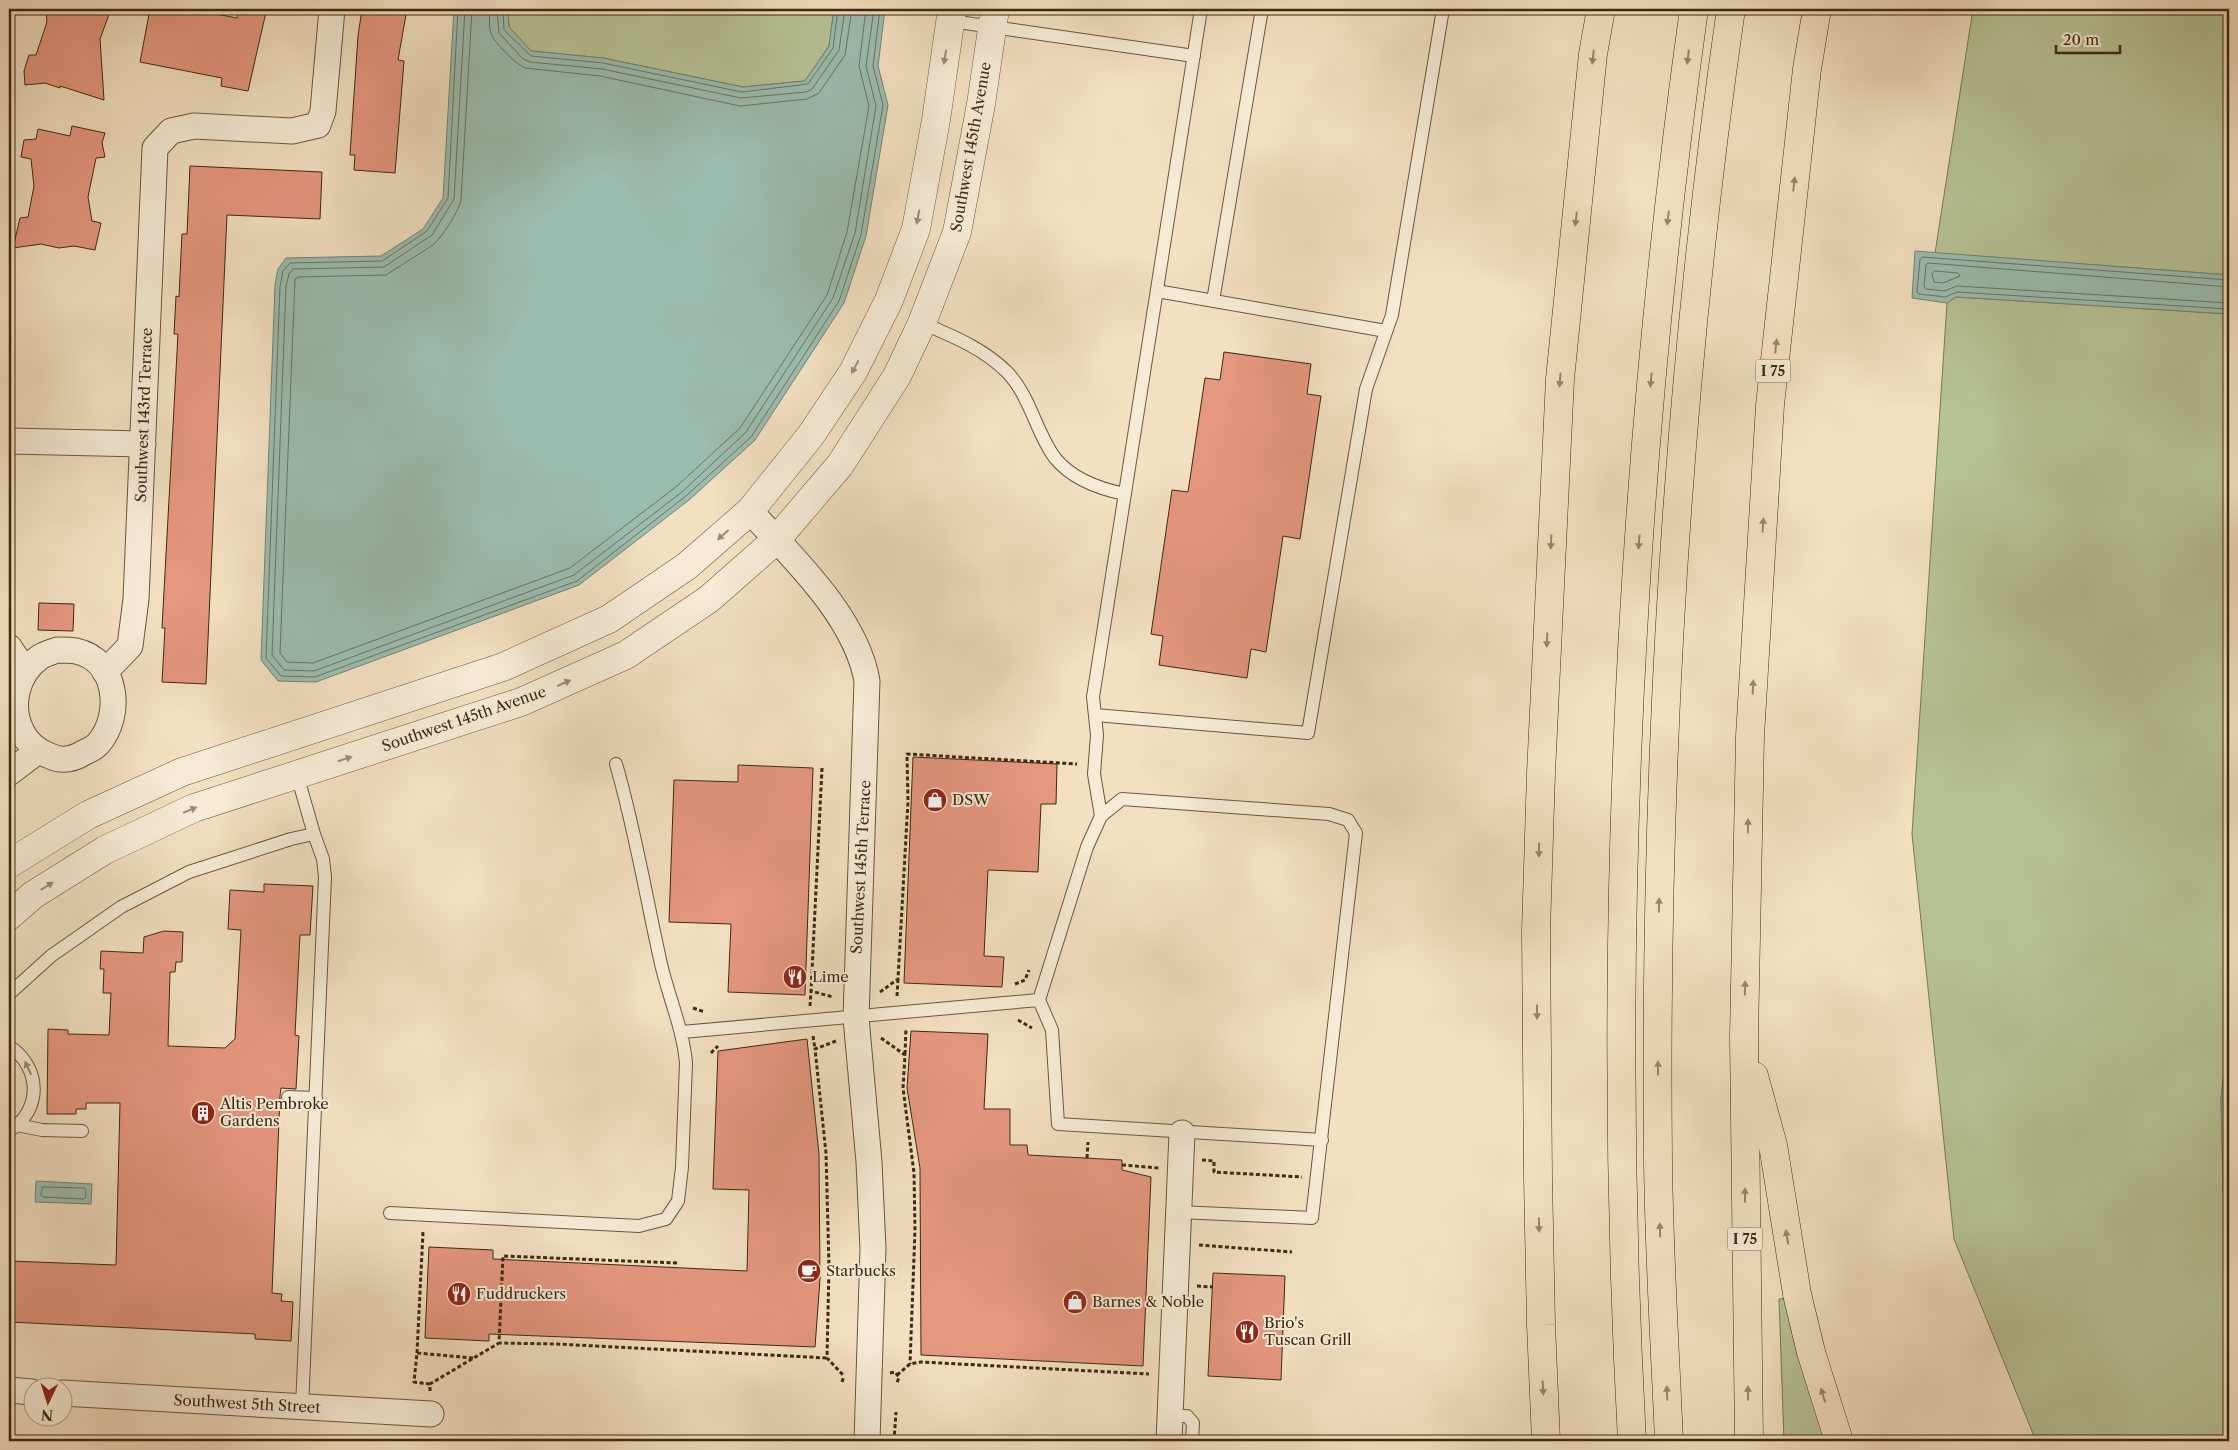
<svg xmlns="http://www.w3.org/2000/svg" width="2238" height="1450" font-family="'Libre Caslon Text',serif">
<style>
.green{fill:#b7c396;stroke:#7a7653}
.water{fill:#9bbdb0;stroke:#758170}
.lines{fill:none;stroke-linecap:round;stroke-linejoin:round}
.shore{stroke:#6c7260;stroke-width:1}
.building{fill:#e59780;stroke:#3d2810}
.service-casing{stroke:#6a563c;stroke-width:14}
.minor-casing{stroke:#6a563c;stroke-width:27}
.tertiary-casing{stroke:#6a563c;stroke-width:29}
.motorway-casing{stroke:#3d2810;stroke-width:29}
.path{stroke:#3d2810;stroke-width:3;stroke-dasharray:4 2.5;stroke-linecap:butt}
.service{stroke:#f7ebd7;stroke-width:12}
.minor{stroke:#f7ebd7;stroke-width:25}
.tertiary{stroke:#f7ebd7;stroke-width:28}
.motorway{stroke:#f2e0c1;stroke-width:28}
.oneway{fill:#9a8a74}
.oneway2{fill:#988468}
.labels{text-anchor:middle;stroke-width:4;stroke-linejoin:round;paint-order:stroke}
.shield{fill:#f7ebd7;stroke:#75624c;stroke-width:1}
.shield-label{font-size:14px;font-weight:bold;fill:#3d2810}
.street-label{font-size:15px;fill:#3d2810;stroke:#f7ebd7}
.poi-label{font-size:15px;fill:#3d2810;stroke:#f7ebd7;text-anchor:start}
</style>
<rect width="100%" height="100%" fill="#f2e0c1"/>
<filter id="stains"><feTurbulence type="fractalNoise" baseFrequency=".004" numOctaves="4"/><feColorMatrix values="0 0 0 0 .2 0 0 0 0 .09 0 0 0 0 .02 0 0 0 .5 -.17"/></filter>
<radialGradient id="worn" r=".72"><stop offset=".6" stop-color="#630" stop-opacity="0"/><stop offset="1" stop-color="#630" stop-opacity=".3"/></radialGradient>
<path class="green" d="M508,9h326l-5,37 -24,35 -62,6 -140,-29 -72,-7 -22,-24z
M1973,9h256v266l-294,-22z
M1956,297l273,17v711l-8,74 8,342h-193l-82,-202 -42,-405 35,-531z
M1787,1298l40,143h-43l-5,-142z"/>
<path class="water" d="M454,9h54l1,18 22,24 72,7 140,29 62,-6 24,-35 5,-37h51l-7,57 10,39 -22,131 -22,67 -89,137 -66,60 -110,85 -263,97 -38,-1 -17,-21 14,-375 3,-16 8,-11 95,-2 42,-27 20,-31z
M1915,251l314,24v39l-273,-17 -9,6 -35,-5z
M2229,1025v394l-8,-320z
M36,1181l56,3 -1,20 -56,-2z"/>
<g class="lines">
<path class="shore" d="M458,9l-10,189 -21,33 -45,30 -92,2 -7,8 -3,15 -14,372 15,18 34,1 262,-96 109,-85 65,-59 88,-136 22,-66 22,-130 -10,-39 7,-57
M465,9l-11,190 -22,36 -48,32 -91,2 -4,5 -3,12 -14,369 12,15 30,1 260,-96 108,-83 64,-60 87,-134 22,-65 21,-127 -10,-40 8,-57
M472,9l-11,191c-2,11 -19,37 -28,45l-47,30 -88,2 -3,2 -15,374 7,9 26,1 257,-95 107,-82 63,-58 87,-133 20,-63 22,-126 -10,-40 7,-57
M490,9c0,7 -2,17 1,24 3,10 25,31 34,35l75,8 140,30 67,-7 12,-6 26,-38 7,-46
M497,9l2,24 24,26 7,3 72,7 139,29 65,-6 6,-3 27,-39 6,-41
M503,9l1,21 27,26 72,7 139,29 66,-8 25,-36 5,-39
M1935,271l23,2 2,3 -17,7 -9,-1 -2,-8z
M2229,280l-307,-23 -2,2 -3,33 2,2 26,3 12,-5 272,17
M2229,287l-301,-24 -2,2 -2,21 2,3 18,2 13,-5 272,17
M2229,1068l-3,31 3,137
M43,1187l42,1 1,9 -2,2 -41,-2 -2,-2z"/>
</g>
<path class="building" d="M46,9h65l-11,30 4,61 -44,-14v2l-15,-5 -20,2 -1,-14 5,-16h7l11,-33z
M150,9h41l46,9 1,-9 28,3 -18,79 -27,-5 1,-8 -82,-16z
M362,9h45l-9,51 6,1 -9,112 -41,-3 1,-15h-5l8,-119z
M72,126l33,7 -3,10 3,14 -9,1 -8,39 4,24 9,2 -6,27 -21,-4 -15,2 -18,-4 -28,4 7,-30 8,-1 6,-31 -3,-27 -10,-2 3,-17 12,-1 2,-10 32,7z
M190,166l132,6 -2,47 -93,-4 -21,469 -44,-2 3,-54h-3l16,-294h-4l2,-38 3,1 3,-63h5z
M1224,352l87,12 -4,30 14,2 -21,143 -17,-3 -17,116 -15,-3 -4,29 -88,-13 4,-29 -12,-2 21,-144 16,2 17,-114 15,2z
M39,603l35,1 -1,27 -35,-1z
M913,757l144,7 -1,40h-15l-3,68 -50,-2 -4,86 20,1 -2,30 -98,-4z
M738,765l75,3 -8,227 -77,-3 3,-68 -62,-2 5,-142 64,2z
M264,884l49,2 -3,49h-10l-5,100 4,1 -3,53 -15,-1 -1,8 -8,197 10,1 -1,7 12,1 -2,39 -36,-2v-5l-246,-12v-61l107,4 4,-162h-34v6h-10v5h-29l1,-85 20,1v4l41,1 2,-42h-8l1,-24h-4l1,-18 42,2 1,-16 20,-6 19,1 -1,30h-6l-1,10h-5l-2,74 57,2 10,-9 6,-109 -13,-1 2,-39 34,2z
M911,1031l77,3 -4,75h26v36h17l1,10 94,5v10l29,7 -8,189 -222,-11 -1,-187 -13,-80z
M807,1039l12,115 1,125 -5,68 -326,-13v7l-64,-3 4,-91 64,3v9l254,12 2,-81 -36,-1 5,-138z
M1213,1273l72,3 -4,104 -73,-4z"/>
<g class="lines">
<g class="service-casing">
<path id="service" d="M951,21l243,35
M1157,291l229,40
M1213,301l49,-292
M922,323c30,13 61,25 85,49 24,25 29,61 48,86 17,21 45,31 70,36
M1095,715l213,18 58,-344 26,-74 51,-306
M297,775l17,59
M1101,816l-7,-42 3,-39 -4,-38 108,-688
M9,994l42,-38 70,-49 68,-35 102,-33 23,-5 9,25 2,18 -23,530
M682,1032l357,-32
M9,1046c32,21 34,64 0,85
M288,1097l28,1
M17,1125l25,5 40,1
M1179,1212l133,6 44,-385 -8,-13 -19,-6 -207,-15 -21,17 -14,31 -48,153 13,30 6,94 264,16
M390,1213l249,13 27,-7 12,-18 4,-34 4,-104c-3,-34 -17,-65 -25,-99 -15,-67 -26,-135 -45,-200
M1170,1416h17l6,7 -1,18"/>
</g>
<g class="minor-casing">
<path id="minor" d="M9,441l134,3
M750,511c43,47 106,106 117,170l-11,337 13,144 4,87 -6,192
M9,647l16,24
M57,650c6,0 14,0 19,1 42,9 47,65 22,93 -3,3 -8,6 -13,8 -11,7 -23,10 -35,4 -13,-5 -22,-12 -28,-24 -13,-25 -6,-58 18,-75 5,-3 12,-5 17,-7z
M105,672l25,-26 6,-47 19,-451 16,-17 23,-5 98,5 26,-6 5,-14 9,-102
M9,773l29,-22
M9,1390l23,2
M62,1393l369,21
M1169,1441l13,-308"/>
</g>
<g class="tertiary-casing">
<path id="tertiary" d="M9,864l79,-49 94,-43 321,-105 106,-48 78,-53 63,-55 61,-76 42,-63 36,-72 27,-71 20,-109 16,-111
M9,916l24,-21 72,-45 89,-42 327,-106 105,-47 83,-56 67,-59 64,-75 57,-89 25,-53 35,-91 24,-128 14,-95"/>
</g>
<g class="motorway-casing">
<path id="motorway" d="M1754,1076l19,69 24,149 14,58 28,89
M1546,1441l-5,-116 -3,-148 -2,-246 5,-158 19,-394 33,-325 8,-45
M1632,1441c-26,-478 -4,-958 62,-1432
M1669,1441c-4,-93 -10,-187 -11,-281 -4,-385 18,-771 73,-1151
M1749,1441l-5,-404 6,-301 20,-331 37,-336 10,-60"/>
</g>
<path class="path" d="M822,768l-11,223 22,6
M1015,984l10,-4 4,-10
M880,992l18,-13 10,-178 -1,-47 170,10
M897,996l1,-17
M810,1006l1,-15
M693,1008l12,4
M1018,1020l14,8
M813,1036l2,13
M881,1038l24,17 -2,33 11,85 1,57 -5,134
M836,1041l-21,8 11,104 3,114 -2,91 17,18
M711,1053l7,-7
M905,1054l1,-26
M1087,1158l1,-16
M1202,1160l12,1v11l88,5
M1122,1165l37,3
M1199,1245l93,7
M677,1263l-174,-7 -4,87 58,1 270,14
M1197,1286l16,1
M417,1353l6,-121
M890,1373l5,-1 4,5 -2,6
M897,1375l13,-11 11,-2 228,12
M842,1382l2,-6
M430,1384l-16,-2 3,-29 56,5
M430,1391v-7l69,-41
M894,1441l2,-29"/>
<use href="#service" class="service"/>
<use href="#minor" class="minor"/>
<use href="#tertiary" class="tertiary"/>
<use href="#motorway" class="motorway"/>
</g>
<defs><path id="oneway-solid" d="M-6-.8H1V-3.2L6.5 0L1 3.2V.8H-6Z" transform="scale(1.25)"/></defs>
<g class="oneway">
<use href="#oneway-solid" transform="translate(945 57) rotate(99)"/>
<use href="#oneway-solid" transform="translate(918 217) rotate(100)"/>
<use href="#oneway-solid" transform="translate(855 367) rotate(118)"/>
<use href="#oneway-solid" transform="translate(723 535) rotate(139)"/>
<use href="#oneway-solid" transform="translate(564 683) rotate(-24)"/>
<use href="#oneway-solid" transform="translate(345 759) rotate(-18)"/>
<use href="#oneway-solid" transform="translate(190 810) rotate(-23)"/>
<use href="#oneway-solid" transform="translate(47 886) rotate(-32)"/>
<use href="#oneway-solid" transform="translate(28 1068) rotate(-115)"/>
</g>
<g class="oneway2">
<use href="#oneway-solid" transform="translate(1593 57) rotate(97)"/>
<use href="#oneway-solid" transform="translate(1688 57) rotate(97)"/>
<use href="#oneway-solid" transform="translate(1794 184) rotate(-84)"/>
<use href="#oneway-solid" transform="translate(1668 218) rotate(97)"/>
<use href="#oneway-solid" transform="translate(1576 219) rotate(96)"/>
<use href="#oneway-solid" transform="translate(1776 346) rotate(-84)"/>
<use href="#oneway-solid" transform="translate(1560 380) rotate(94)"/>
<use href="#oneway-solid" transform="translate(1651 380) rotate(95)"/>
<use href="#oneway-solid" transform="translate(1763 525) rotate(-87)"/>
<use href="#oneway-solid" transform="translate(1551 542) rotate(93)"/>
<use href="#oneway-solid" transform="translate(1639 542) rotate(94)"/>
<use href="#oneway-solid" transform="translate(1547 640) rotate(93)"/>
<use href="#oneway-solid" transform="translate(1753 687) rotate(-87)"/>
<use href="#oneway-solid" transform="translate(1748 826) rotate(-89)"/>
<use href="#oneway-solid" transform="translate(1539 850) rotate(91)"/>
<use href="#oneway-solid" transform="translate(1659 905) rotate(-89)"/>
<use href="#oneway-solid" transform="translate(1745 988) rotate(-89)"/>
<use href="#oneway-solid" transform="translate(1537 1012) rotate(90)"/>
<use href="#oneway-solid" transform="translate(1658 1068) rotate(-90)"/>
<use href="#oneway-solid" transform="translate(1745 1195) rotate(-90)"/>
<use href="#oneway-solid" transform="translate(1539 1225) rotate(89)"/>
<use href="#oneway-solid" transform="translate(1660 1230) rotate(-92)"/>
<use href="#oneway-solid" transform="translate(1787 1237) rotate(-99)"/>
<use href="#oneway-solid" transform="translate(1543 1388) rotate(87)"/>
<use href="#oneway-solid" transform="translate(1667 1393) rotate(-92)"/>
<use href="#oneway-solid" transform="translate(1748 1393) rotate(-91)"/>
<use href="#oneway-solid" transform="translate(1823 1395) rotate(-106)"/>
</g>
<defs>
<g id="shop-disc" transform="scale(1.25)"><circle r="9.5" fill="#8f2418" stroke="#f7ebd7"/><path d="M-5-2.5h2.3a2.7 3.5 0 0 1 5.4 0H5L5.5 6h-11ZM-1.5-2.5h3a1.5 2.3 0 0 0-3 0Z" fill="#fff"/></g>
<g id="restaurant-disc" transform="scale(1.25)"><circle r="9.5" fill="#8f2418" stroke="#f7ebd7"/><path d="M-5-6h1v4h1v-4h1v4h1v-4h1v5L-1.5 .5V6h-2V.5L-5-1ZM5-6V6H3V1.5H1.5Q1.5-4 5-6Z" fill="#fff"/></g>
<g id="building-disc" transform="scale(1.25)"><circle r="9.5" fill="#8f2418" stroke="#f7ebd7"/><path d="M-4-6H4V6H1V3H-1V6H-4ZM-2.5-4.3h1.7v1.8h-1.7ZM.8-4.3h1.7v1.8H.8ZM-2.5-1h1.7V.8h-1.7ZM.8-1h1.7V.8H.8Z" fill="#fff"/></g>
<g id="cafe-disc" transform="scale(1.25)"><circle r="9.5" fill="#8f2418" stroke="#f7ebd7"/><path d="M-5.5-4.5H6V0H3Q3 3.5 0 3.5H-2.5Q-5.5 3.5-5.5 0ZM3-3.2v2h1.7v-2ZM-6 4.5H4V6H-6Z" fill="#fff"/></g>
</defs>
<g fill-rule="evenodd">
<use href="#shop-disc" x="935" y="800"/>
<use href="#restaurant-disc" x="795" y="977"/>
<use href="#building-disc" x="203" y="1113"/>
<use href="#cafe-disc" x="809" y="1271"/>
<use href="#restaurant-disc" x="459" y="1294"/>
<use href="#shop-disc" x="1075" y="1302"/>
<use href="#restaurant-disc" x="1247" y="1332"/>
</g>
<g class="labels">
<g class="shield">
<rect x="1755.5" y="359.5" width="35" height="23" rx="4"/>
<rect x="1727.5" y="1227.5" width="35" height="23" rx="4"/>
</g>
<g class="shield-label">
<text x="1773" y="376">I 75</text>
<text x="1745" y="1244">I 75</text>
</g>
<g class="street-label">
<text transform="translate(971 147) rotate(-80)" y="5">Southwest 145th Avenue</text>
<text transform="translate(144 415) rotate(-88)" y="5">Southwest 143rd Terrace</text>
<text transform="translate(464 719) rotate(-19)" y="5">Southwest 145th Avenue</text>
<text transform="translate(861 867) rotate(-87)" y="5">Southwest 145th Terrace</text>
<text transform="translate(247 1404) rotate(3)" y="5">Southwest 5th Street</text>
</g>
<g class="poi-label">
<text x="952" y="805">DSW</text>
<text x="812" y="982">Lime</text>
<text x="220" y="1109">Altis Pembroke<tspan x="220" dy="17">Gardens</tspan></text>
<text x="826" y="1276">Starbucks</text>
<text x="476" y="1299">Fuddruckers</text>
<text x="1092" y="1307">Barnes &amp; Noble</text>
<text x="1264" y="1328">Brio's<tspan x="1264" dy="17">Tuscan Grill</tspan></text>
</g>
</g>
<rect width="2238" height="1450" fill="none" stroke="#f2e0c1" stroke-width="30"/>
<rect x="10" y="10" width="2218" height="1430" fill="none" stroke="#3d2810" stroke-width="2.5"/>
<rect x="15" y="15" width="2208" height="1420" fill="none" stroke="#3d2810"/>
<g transform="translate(48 1402) rotate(184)"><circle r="24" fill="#f7ebd7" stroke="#ad9d87"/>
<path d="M0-4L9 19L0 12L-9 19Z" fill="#8f2418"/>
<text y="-8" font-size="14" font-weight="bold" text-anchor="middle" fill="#3d2810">N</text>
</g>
<path d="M2056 45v8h64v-8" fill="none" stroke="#3d2810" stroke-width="2.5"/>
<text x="2063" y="45" font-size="15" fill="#3d2810" stroke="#f7ebd7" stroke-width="4" paint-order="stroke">20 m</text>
<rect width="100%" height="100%" filter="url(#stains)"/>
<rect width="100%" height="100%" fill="url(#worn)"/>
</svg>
